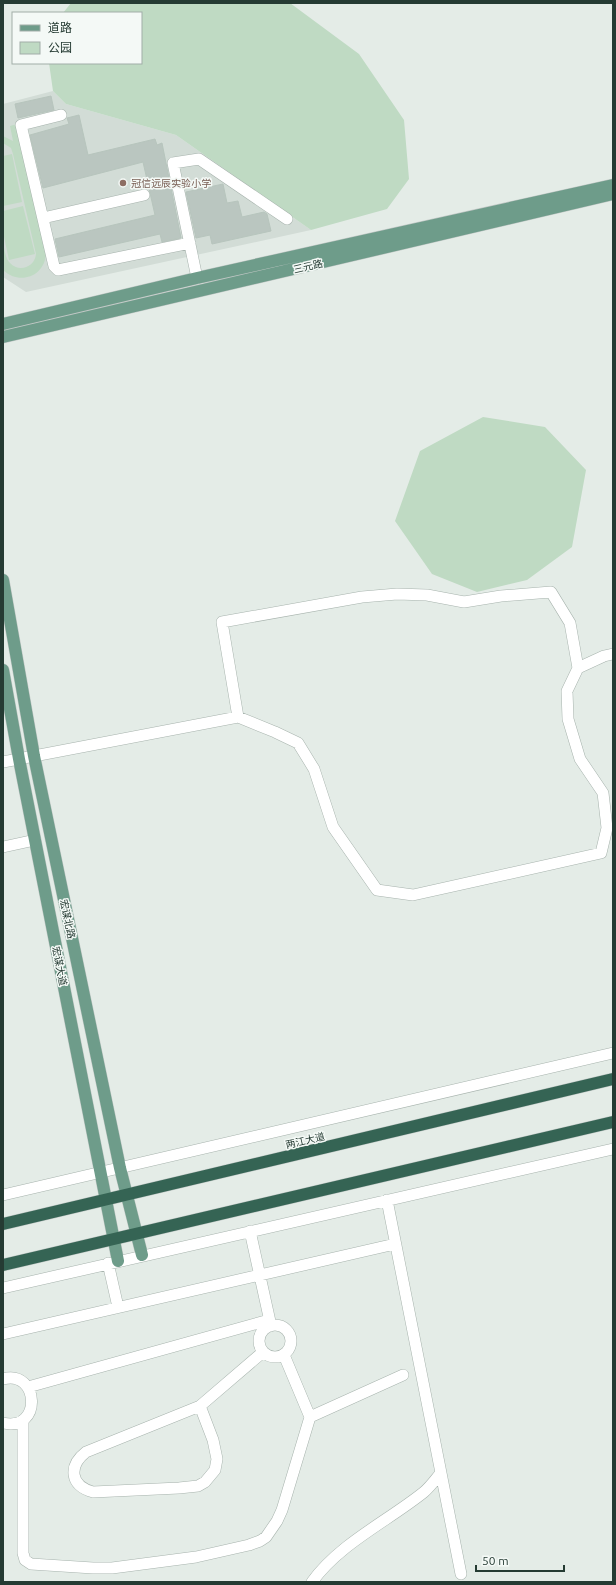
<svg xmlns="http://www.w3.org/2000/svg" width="616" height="1585" font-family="Ubuntu,'Noto Sans SC',sans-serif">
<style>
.built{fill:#d2dcd6}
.green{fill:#bfdac3}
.building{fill:#bac6c0;stroke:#b7c5bd}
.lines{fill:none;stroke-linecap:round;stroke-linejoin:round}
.minor-casing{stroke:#a7b3ad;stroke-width:12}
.major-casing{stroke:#c2c8c6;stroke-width:13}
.highway-casing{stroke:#c2c8c6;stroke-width:13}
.minor{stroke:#fff;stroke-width:11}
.major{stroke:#6e9c8a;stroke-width:12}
.highway{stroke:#356454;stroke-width:12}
.education-dot{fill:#8d6e63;stroke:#f4f9f6;stroke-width:1.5}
.labels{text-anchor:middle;stroke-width:3;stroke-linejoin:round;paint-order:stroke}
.education-label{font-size:10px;fill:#785e54;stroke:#f4f9f6;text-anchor:start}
.street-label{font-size:10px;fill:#253b33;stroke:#f4f9f6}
</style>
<rect width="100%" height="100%" fill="#e4ece7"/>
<path class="built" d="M53,91l13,13 110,31 135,95 -285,62 -23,-15v-173z"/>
<path class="green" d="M71,3h219l69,51 45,66 5,59 -22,30 -76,21 -135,-95 -110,-31 -13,-13 -4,-28h92v-50h-78z
M17,124l29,128c0,24 -26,34 -43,18v-29c1,7 2,17 7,22 9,10 25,4 26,-9l-23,-100 -2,-6 -8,-5v-7l10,5 -3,-15z
M12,154l10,48 -19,4v-50z
M23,206l12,48 -26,6 -6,-28v-21z
M483,417l62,10 41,43 -14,77 -45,33 -50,12 -45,-18 -37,-53 25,-70z"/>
<path class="building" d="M51,96l3,14 -36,8 -3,-14z
M79,115l9,40 67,-16 2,6 5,-2 19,95 -19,4 -2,-8 -101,23 -4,-18 100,-24 -12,-53 -100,26 -13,-53 39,-11 -2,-6z
M223,184l4,19 11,-2 4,16 22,-5 3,2 4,17 -59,13 -2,-9 -14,3 -10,-46z"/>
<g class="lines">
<g class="minor-casing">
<path id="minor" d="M61,115l-40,10 33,141 4,4 132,-27
M43,218l101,-23
M197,278l-24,-115 26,-4 88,60
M238,717l-16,-95 140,-25 35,-3 30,1 37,7 37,-6 50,-4 19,31 8,45
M3,762l235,-45 37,15 23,11 16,26 19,58 44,63 36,5 188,-42 6,-25 -4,-35 -23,-34 -12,-40 -1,-28 11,-23 26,-12 9,-2
M3,847l32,-7
M3,1195l610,-142
M387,1200l74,374
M250,1231l21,95
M108,1263l10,44
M3,1288l610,-139
M259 1341a16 16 0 1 1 32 0a16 16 0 1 1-32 0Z
M3,1334l392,-90
M284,1355l26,62 93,-42
M3,1379c36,-10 40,53 0,44
M28,1387l241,-67
M200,1406l-114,46c-18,14 -16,34 7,40l86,-4 19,-2 7,-4 10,-12 2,-11 -4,-19 -13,-34 63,-54
M23,1420v133l2,7 6,4 62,4h19l84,-11 53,-12 11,-4 6,-4 11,-16 5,-11 28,-93
M312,1582c27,-38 76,-61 112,-90 6,-5 11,-12 16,-18"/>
</g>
<g class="major-casing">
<path id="major" d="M3,324l194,-46 416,-93
M3,337l610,-143
M3,580l31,176 86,412 22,87
M3,670l16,89 99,502"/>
</g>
<g class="highway-casing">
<path id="highway" d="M3,1224l610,-145
M3,1265l610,-143"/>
</g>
<use href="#minor" class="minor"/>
<use href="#major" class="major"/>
<use href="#highway" class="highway"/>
</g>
<circle class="education-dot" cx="123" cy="183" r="4"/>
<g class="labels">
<g class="education-label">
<text x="131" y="187">冠信远辰实验小学</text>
</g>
<g class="street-label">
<text transform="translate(308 266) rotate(-13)" y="4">三元路</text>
<text transform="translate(68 919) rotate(78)" y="4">宏谋北路</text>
<text transform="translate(60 966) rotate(79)" y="4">宏谋大道</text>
<text transform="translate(305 1140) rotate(-13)" y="4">两江大道</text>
</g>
</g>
<rect width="616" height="1585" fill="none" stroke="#253b33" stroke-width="8"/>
<rect x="12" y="12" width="130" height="52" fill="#f4f9f6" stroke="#a1ada8"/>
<rect x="20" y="25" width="20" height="6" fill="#6e9c8a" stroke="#a1ada8"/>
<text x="48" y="32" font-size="12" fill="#253b33">道路</text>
<rect x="20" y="42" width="20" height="12" fill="#bfdac3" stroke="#a1ada8"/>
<text x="48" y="52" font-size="12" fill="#253b33">公园</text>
<path d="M476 1565v6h88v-6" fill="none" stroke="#253b33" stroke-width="2"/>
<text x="482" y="1565" font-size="12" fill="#253b33" stroke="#f4f9f6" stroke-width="3" paint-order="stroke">50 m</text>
</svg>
